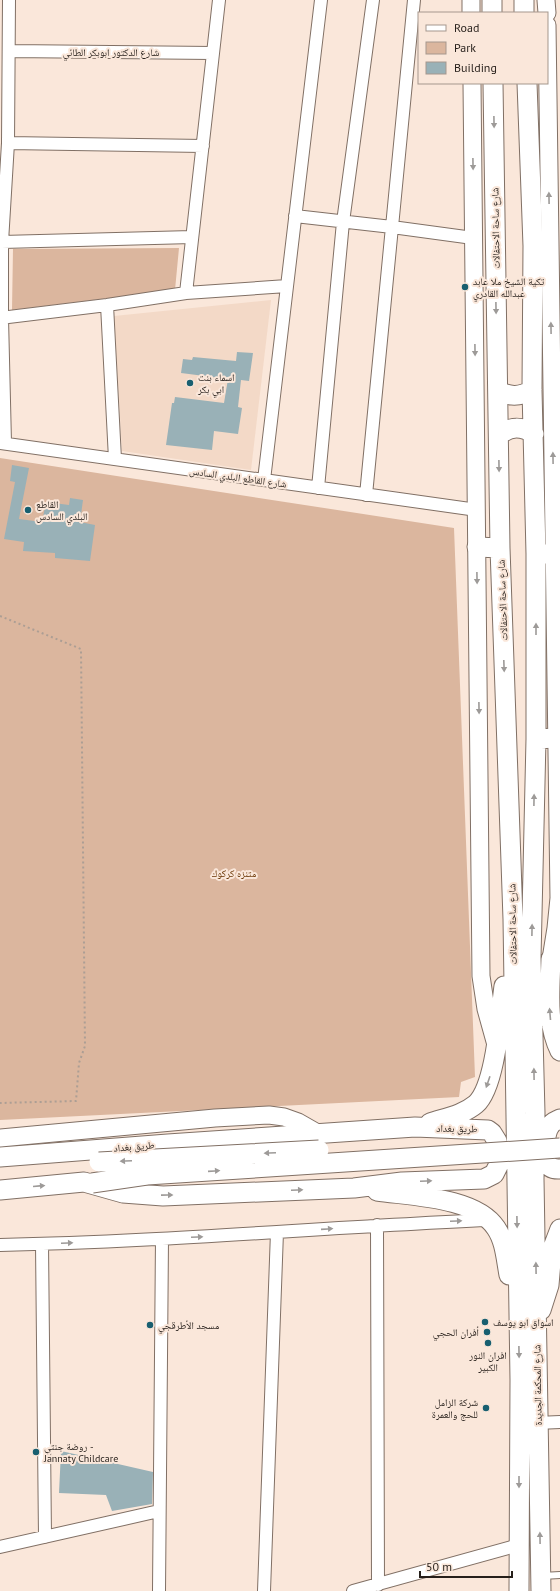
<svg xmlns="http://www.w3.org/2000/svg" width="560" height="1591" font-family="'PT Sans','Noto Naskh Arabic',sans-serif">
<style>
.built{fill:#f3d9c7}
.green{fill:#dbb69e}
.building{fill:#99b1b7}
.lines{fill:none;stroke-linecap:round;stroke-linejoin:round}
.lane-casing{stroke:#817065;stroke-width:8}
.street-casing{stroke:#817065;stroke-width:14}
.secondary-casing{stroke:#817065;stroke-width:19}
.primary-casing{stroke:#817065;stroke-width:21}
.path{stroke:#ac9e94;stroke-width:2;stroke-dasharray:2 3;stroke-linecap:butt}
.lane{stroke:#fff;stroke-width:6}
.street{stroke:#fff;stroke-width:12}
.secondary{stroke:#fff;stroke-width:17}
.primary{stroke:#fff;stroke-width:19}
.primary-bridge-casing{stroke:#817065;stroke-width:21;stroke-linecap:butt}
.primary-bridge{stroke:#fff;stroke-width:19}
.oneway{fill:#9d9a98}
.poi-dot{fill:#185f70;stroke:#fae7da;stroke-width:1.5}
.labels{text-anchor:middle;stroke-width:4;stroke-linejoin:round;paint-order:stroke}
.street-label{font-size:10px;fill:#261f1a;stroke:#fae7da}
.poi-label{font-size:10px;fill:#261f1a;stroke:#fae7da;text-anchor:start}
.park-label{font-size:10px;fill:#693503;stroke:#fae7da}
</style>
<rect width="100%" height="100%" fill="#fae7da"/>
<path class="built" d="M271,300l-20,170 -129,-19 -8,-135z"/>
<path class="green" d="M179,248l-4,42 -163,20 1,-61z
M0,458l454,70 21,549 -14,5 -2,15 -459,23z"/>
<path class="building" d="M237,352l16,1 -4,28 -8,-1 -3,27 4,1 -4,26 -24,-3 -2,19 -46,-5 6,-42h2l1,-6 49,6 4,-24 -47,-6 2,-14 9,1 1,-3 43,4z
M12,465l17,3 -10,51 23,3 4,-20 23,3 1,-7 13,2 -3,22 15,3 -5,36 -35,-3v-5l-32,-2 1,-9 -20,-3 11,-57 -5,-1z
M61,1451l92,21 -1,32 -40,7 -6,-16 -47,-2z"/>
<g class="lines">
<g class="lane-casing">
<path id="lane" d="M542,1576l18,-1"/>
</g>
<g class="street-casing">
<path id="street" d="M9,51l204,2
M8,143l195,3
M295,216l97,11 81,11
M2,242l190,-5
M186,293l33,-293
M107,305l8,154
M0,318l107,-13 79,-12 101,-7
M0,443l477,67
M5,443l-3,-125v-76l6,-99 1,-143
M264,480l57,-480
M318,488l25,-266 30,-222
M366,495l48,-495
M377,1225l1,360
M42,1244l3,293
M0,1245c163,-3 325,-18 488,-25
M537,1423l23,-1
M0,1547l159,-36
M159,1591l3,-352
M264,1591l13,-359
M353,1591l166,-46"/>
</g>
<g class="secondary-casing">
<path id="secondary" d="M471,0v13
M546,0l1,13
M547,25l12,873 -3,30 -5,31
M472,83l9,893 5,33 10,36
M0,1138l215,-20 54,-3 15,2 14,5 21,12"/>
</g>
<g class="primary-casing">
<path id="primary" d="M492,0v13
M524,0v13
M493,83l7,465 13,371 7,461 -1,211
M527,83l6,163 -1,144 4,164v185l-5,219 4,155 -1,66 7,412
M498,391c12,6 22,6 34,-1
M499,435c12,-9 22,-9 35,-1
M477,547l23,1
M536,554h18
M536,739l20,-1
M551,959c-1,31 -5,64 9,92
M560,1119c-4,2 -8,3 -10,7 -4,5 -4,12 -5,18 -1,12 -1,26 15,25
M430,1123c15,-5 33,-8 46,-19 20,-18 24,-90 28,-118
M0,1157l168,-13 247,-17 73,3 4,3 5,8 2,23 -5,10 -10,5 -82,3 -48,6 -191,8 -40,-3 -39,-11 -84,8
M377,1191c34,5 99,6 119,37 9,13 10,31 13,47
M541,1310l8,-25 3,-35 8,-21"/>
</g>
<path class="path" d="M0,616l81,33 4,397 -6,17 -3,38 -76,2"/>
<use href="#lane" class="lane"/>
<use href="#street" class="street"/>
<use href="#secondary" class="secondary"/>
<use href="#primary" class="primary"/>
<g class="primary-bridge-casing">
<path id="primary-bridge" d="M99,1162l220,-12
M92,1183l55,-8 413,-27"/>
</g>
<use href="#primary-bridge" class="primary-bridge"/>
</g>
<defs><path id="oneway-solid" d="M-6-.8H1V-3.2L6.5 0L1 3.2V.8H-6Z"/></defs>
<g class="oneway">
<use href="#oneway-solid" transform="translate(494 122) rotate(89)"/>
<use href="#oneway-solid" transform="translate(473 164) rotate(89)"/>
<use href="#oneway-solid" transform="translate(549 198) rotate(-91)"/>
<use href="#oneway-solid" transform="translate(496 308) rotate(89)"/>
<use href="#oneway-solid" transform="translate(551 328) rotate(-91)"/>
<use href="#oneway-solid" transform="translate(475 350) rotate(89)"/>
<use href="#oneway-solid" transform="translate(553 458) rotate(-91)"/>
<use href="#oneway-solid" transform="translate(499 466) rotate(89)"/>
<use href="#oneway-solid" transform="translate(477 578) rotate(89)"/>
<use href="#oneway-solid" transform="translate(536 629) rotate(-90)"/>
<use href="#oneway-solid" transform="translate(504 666) rotate(88)"/>
<use href="#oneway-solid" transform="translate(479 708) rotate(89)"/>
<use href="#oneway-solid" transform="translate(534 800) rotate(-89)"/>
<use href="#oneway-solid" transform="translate(532 930) rotate(-89)"/>
<use href="#oneway-solid" transform="translate(550 1014) rotate(-95)"/>
<use href="#oneway-solid" transform="translate(534 1074) rotate(-91)"/>
<use href="#oneway-solid" transform="translate(488 1082) rotate(109)"/>
<use href="#oneway-solid" transform="translate(270 1153) rotate(177)"/>
<use href="#oneway-solid" transform="translate(126 1161) rotate(177)"/>
<use href="#oneway-solid" transform="translate(214 1171) rotate(-4)"/>
<use href="#oneway-solid" transform="translate(426 1181) rotate(-2)"/>
<use href="#oneway-solid" transform="translate(39 1186) rotate(-5)"/>
<use href="#oneway-solid" transform="translate(297 1190) rotate(-2)"/>
<use href="#oneway-solid" transform="translate(167 1195) rotate(-1)"/>
<use href="#oneway-solid" transform="translate(456 1221) rotate(-2)"/>
<use href="#oneway-solid" transform="translate(517 1222) rotate(89)"/>
<use href="#oneway-solid" transform="translate(327 1229) rotate(-4)"/>
<use href="#oneway-solid" transform="translate(197 1237) rotate(-3)"/>
<use href="#oneway-solid" transform="translate(67 1243) rotate(-2)"/>
<use href="#oneway-solid" transform="translate(536 1268) rotate(-91)"/>
<use href="#oneway-solid" transform="translate(519 1352) rotate(89)"/>
<use href="#oneway-solid" transform="translate(519 1482) rotate(90)"/>
<use href="#oneway-solid" transform="translate(540 1538) rotate(-91)"/>
</g>
<g class="poi-dot">
<circle cx="465" cy="287" r="4"/>
<circle cx="190" cy="383" r="4"/>
<circle cx="28" cy="510" r="4"/>
<circle cx="485" cy="1322" r="4"/>
<circle cx="150" cy="1325" r="4"/>
<circle cx="487" cy="1332" r="4"/>
<circle cx="488" cy="1343" r="4"/>
<circle cx="486" cy="1408" r="4"/>
<circle cx="36" cy="1452" r="4"/>
</g>
<g class="labels">
<g class="street-label">
<text x="111" y="56">شارع الدكتور ابوبكر الطائي</text>
<text transform="translate(495 228) rotate(-91)" y="4">شارع ساحة الاحتفالات</text>
<text transform="translate(238 477) rotate(8)" y="4">شارع القاطع البلدي السادس</text>
<text transform="translate(502 600) rotate(-92)" y="4">شارع ساحة الاحتفالات</text>
<text transform="translate(512 924) rotate(-91)" y="4">شارع ساحة الاحتفالات</text>
<text transform="translate(457 1128) rotate(1)" y="4">طريق بغداد</text>
<text transform="translate(134 1146) rotate(-5)" y="4">طريق بغداد</text>
<text transform="translate(537 1385) rotate(-91)" y="4">شارع المحكمة الجديدة</text>
</g>
<g class="poi-label">
<text x="473" y="285">تكية الشيخ ملا عابد<tspan x="473" dy="12">عبدالله القادري</tspan></text>
<text x="198" y="381">اسماء بنت<tspan x="198" dy="12">ابي بكر</tspan></text>
<text x="36" y="508">القاطع<tspan x="36" dy="12">البلدي السادس</tspan></text>
<text x="493" y="1326">اسواق ابو يوسف</text>
<text x="158" y="1329">مسجد الأطرقجي</text>
<text x="479" y="1336" text-anchor="end">أفران الحجي</text>
<text x="488" y="1359" text-anchor="middle">افران النور<tspan x="488" dy="12">الكبير</tspan></text>
<text x="478" y="1406" text-anchor="end">شركة الزامل<tspan x="478" dy="12">للحج والعمرة</tspan></text>
<text x="44" y="1450">روضة جنتي -<tspan x="44" dy="12">Jannaty Childcare</tspan></text>
</g>
<g class="park-label">
<text x="234" y="877">متنزه كركوك</text>
</g>
</g>
<rect x="418" y="12" width="130" height="72" fill="#fae7da" stroke="#a5978d"/>
<rect x="426" y="25" width="20" height="6" fill="#ffffff" stroke="#a5978d"/>
<text x="454" y="32" font-size="12" fill="#261f1a">Road</text>
<rect x="426" y="42" width="20" height="12" fill="#dbb69e" stroke="#a5978d"/>
<text x="454" y="52" font-size="12" fill="#261f1a">Park</text>
<rect x="426" y="62" width="20" height="12" fill="#99b1b7" stroke="#a5978d"/>
<text x="454" y="72" font-size="12" fill="#261f1a">Building</text>
<path d="M420 1571v6h92v-6" fill="none" stroke="#261f1a" stroke-width="2"/>
<text x="426" y="1571" font-size="12" fill="#261f1a" stroke="#fae7da" stroke-width="3" paint-order="stroke">50 m</text>
</svg>
